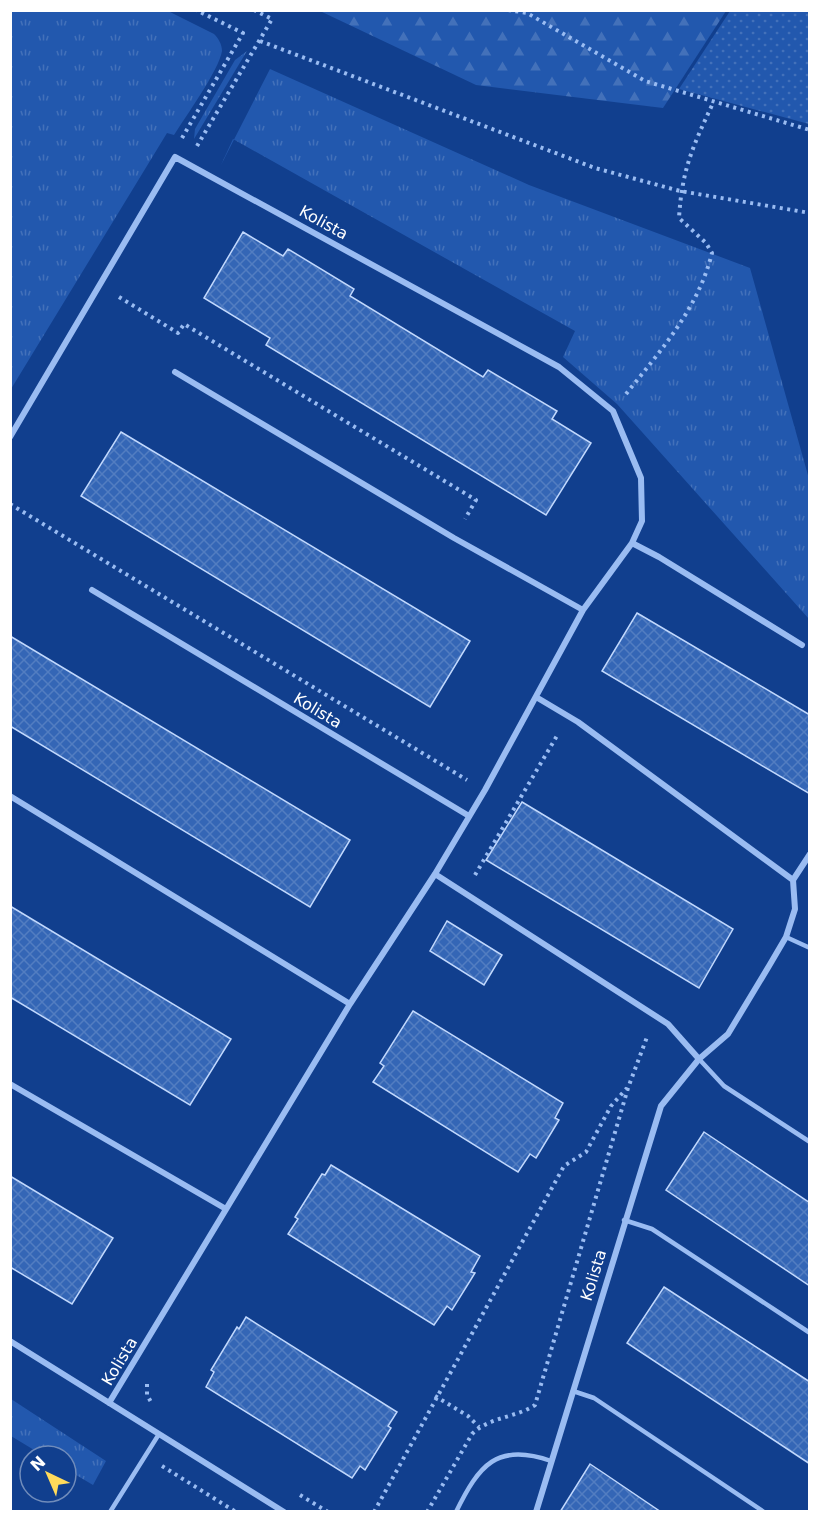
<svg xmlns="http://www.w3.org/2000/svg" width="820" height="1522" font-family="'DejaVu Sans',sans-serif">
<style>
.grass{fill:url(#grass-tufts)}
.forest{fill:url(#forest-firs)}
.garden{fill:url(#garden-dots)}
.building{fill:url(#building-cross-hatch);stroke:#c1d8fd;stroke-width:1.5}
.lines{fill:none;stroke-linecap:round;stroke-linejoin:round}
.path{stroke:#9abcf2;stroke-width:4;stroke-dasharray:3 4.5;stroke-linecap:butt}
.service{stroke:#9abcf2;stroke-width:4.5}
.minor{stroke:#9abcf2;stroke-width:6}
.labels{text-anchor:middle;stroke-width:5;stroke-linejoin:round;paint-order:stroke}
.street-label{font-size:16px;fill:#fff;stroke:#113f8e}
</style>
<defs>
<pattern id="grass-tufts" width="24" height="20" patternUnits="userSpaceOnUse" patternTransform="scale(1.5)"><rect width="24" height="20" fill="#2258ae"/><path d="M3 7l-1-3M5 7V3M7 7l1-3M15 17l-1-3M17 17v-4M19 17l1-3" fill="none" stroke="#4371ba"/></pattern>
<pattern id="forest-firs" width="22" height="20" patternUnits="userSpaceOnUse" patternTransform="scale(1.5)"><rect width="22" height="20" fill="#2258ae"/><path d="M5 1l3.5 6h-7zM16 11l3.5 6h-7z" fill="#4371ba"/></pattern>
<pattern id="garden-dots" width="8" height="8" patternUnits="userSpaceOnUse" patternTransform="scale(1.5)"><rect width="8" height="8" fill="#2258ae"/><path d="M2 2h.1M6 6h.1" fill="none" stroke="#4371ba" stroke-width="1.8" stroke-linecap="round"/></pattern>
<pattern id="building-cross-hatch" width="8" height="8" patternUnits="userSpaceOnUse" patternTransform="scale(1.5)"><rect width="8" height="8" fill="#3466b6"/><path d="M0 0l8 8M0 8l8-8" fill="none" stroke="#527dc1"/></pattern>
</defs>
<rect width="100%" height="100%" fill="#113f8e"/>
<path class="grass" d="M11,10l157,1 46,23c4,4 8,10 8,17 -3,19 -36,65 -48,84l-7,-2 -156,256z
M247,51l-53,88 1,-10 40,-69z
M270,69l259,116 221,83 59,211v140l-192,-215 -54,-47 12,-26 -342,-192 -12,26z
M11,1399l95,62 -13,24 -27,-16v-13h-22l-33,-20z"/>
<path class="forest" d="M320,11l406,-1v1l-63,97 -187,-23z"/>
<path class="garden" d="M730,11h79v113l-130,-35z"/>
<path class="building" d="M243,232l40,24 5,-7 66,40 -4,7 133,81 5,-7 69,41 -5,8 39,24 -45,72 -280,-170 4,-7 -66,-40z
M121,432l349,209 -40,66 -349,-211z
M637,613l173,102v79l-208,-123z
M10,636l340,204 -40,67 -300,-181z
M522,802l211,127 -34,59 -213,-128z
M10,906l221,133 -41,66 -180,-108z
M447,921l55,34 -18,30 -54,-34z
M413,1011l150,92 -8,15 4,2 -23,38 -6,-4 -12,18 -145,-90 11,-16 -4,-3z
M704,1132l106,71v83l-144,-96z
M331,1165l149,91 -9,16 4,1 -23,37 -5,-4 -13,19 -146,-91 10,-15 -3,-2 27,-43 3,1z
M10,1176l103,62 -41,66 -62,-37z
M664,1287l146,95v82l-183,-121z
M246,1317l151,95 -9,14 3,2 -26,42 -5,-4 -8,12 -146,-91 8,-15 -3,-2 26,-43 2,2z
M590,1464l15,10 56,38h-101z"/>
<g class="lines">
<path class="path" d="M508,10l19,3 118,68 165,49
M260,41l335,127 85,23 130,22
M182,138l61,-105 -47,-23
M197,146l75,-127 -18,-9
M119,297l59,36 6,-9 292,176 -11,19
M626,394c35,-44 72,-85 86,-141l-6,-10 -27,-25c3,-49 14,-72 34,-115
M10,504l457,276
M475,875l83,-141
M147,1384v11l4,7
M435,1396l33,20 11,11
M162,1466l74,46
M300,1495l28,17
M374,1512l190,-346 22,-14 25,-46 16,-18
M427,1512l45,-78c17,-17 43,-16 63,-29l93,-317 19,-51"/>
<path class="service" d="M786,937l24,11
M699,1059l25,27 86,56
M624,1220l28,9 158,104
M573,1391l21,7 170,114
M110,1512l49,-78
M456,1512c23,-47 41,-70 95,-51"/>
<path class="minor" d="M175,372l279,166 129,72
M10,437l165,-280 384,210 54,44 28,67 1,43 -10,22 -49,67 -98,180 -50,84 -85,130 -241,399
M632,543l27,14 143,88
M92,590l377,226
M536,697l42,25 215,158 2,29 -9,28 -17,29 -41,68 -29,25 -38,47 -125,406
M10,796l340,208
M435,874l233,150 31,35
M793,880l17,-26
M10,1084l216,125
M10,1341l274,171"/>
</g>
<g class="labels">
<g class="street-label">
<text transform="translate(324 222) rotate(29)" y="6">Kolista</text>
<text transform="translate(318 710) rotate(31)" y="6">Kolista</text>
<text transform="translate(593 1275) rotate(-73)" y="6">Kolista</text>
<text transform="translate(119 1361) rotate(-59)" y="6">Kolista</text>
</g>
</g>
<rect width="820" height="1522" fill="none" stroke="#ffffff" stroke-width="24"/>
<g transform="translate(48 1474) rotate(316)"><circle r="28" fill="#113f8e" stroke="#708cbb" stroke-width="1.5"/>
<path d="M0-4.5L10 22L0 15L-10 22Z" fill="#ffdb5b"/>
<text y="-9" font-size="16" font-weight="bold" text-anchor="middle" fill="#ffffff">N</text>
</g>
</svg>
